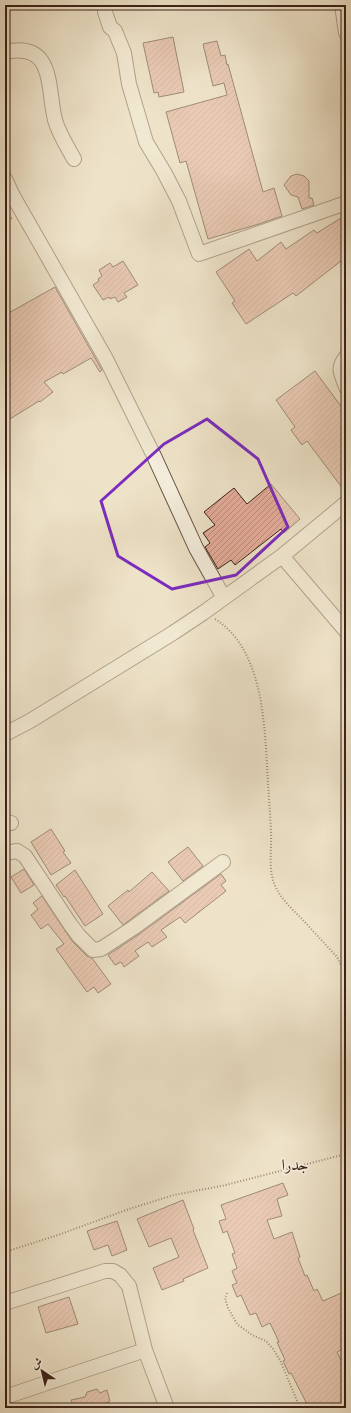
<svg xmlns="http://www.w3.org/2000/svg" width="351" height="1413" font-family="'IM FELL Great Primer',Amiri,serif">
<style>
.building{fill:url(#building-hatch);stroke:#3a2116}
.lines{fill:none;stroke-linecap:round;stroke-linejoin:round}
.minor-casing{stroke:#675243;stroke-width:16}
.path{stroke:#3a2116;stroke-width:2;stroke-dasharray:1 2;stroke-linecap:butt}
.minor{stroke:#f4eddc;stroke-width:14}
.marked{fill:none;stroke:#7b2cbf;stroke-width:3;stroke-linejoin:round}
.labels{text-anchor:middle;stroke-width:3.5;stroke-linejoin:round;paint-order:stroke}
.quarter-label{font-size:16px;fill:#3a2116;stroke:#f4eddc}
</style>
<defs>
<pattern id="building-hatch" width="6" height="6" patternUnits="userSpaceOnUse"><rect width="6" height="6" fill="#e4ac9b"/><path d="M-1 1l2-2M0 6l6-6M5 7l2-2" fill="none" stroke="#ba8c7d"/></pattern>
</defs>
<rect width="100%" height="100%" fill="#eee3c9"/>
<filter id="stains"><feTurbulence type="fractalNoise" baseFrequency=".005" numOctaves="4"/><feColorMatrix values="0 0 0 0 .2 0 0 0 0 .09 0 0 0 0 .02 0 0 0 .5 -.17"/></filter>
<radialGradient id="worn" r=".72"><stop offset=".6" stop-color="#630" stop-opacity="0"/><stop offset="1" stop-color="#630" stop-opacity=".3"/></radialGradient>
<path class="building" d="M173,37l11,55 -25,5 -1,-5 -4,1 -11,-50z
M217,41l4,15 4,-1 2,10 1,-1 35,128 11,-4 8,28 -23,8 -51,15 -22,-78 -6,2 -14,-51 61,-17 -3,-12 -11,3 -10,-42z
M297,174l7,2 5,5v17h3l2,7 -12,4 -4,-12 -7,-2 -7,-10 7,-9z
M341,218l5,7v32l-50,39 -3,-3 -47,31 -14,-21 3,-2 -19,-29 33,-23 8,12 24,-19 5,7 28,-19 3,3z
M123,261l15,24 -14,8 3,4 -9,5 -3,-5 -5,2 -1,-2 -6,3 -10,-15 6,-4 -1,-2 4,-3 -3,-6 11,-7 3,4z
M55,287l47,83 -2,2 -9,-14 -28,16 -1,-2 -18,10 9,10 -13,10 -1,-1 -34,21v-107z
M315,371l31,42v80l-39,-52 -5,4 -11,-15 4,-3 -19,-27z
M271,484l29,35 -16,14 -3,-4 -46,36 -4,-5 -13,9 -13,-22 5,-4 -7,-10 12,-8 -11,-13 30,-24 13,16z
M51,829l14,22 -2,1 8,11 -20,12 -20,-33z
M188,847l15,19 -20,15 -15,-19z
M24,869l10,16 -13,8 -10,-16z
M75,870l28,44 -18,12 -20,-30 -1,1 -8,-12z
M152,872l17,19 -46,34 -15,-19 20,-16 1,2z
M221,874l5,7 -5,4 5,6 -41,32 -5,-6 -19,13 6,7 -15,10 -4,-5 -13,9 4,5 -15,11 -3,-5 -6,3 -7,-10 30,-20z
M42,896l30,45 15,15 5,2 19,26 -13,9 -4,-6 -7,5 -31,-43 8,-5 -16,-20 -7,5 -10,-14 7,-6 -5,-6z
M283,1183l5,12 -11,4 5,17 -15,4 7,19 18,-7 8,25 -2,1 7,18 2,-1 7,16 3,-2 6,12 23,-10v56l-9,5 7,14 2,-2v10l-4,2 4,6v26h-37l-18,-35 -2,1 -6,-13 2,-1 -8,-18h2l-9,-19 -8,4 -6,-14 -6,2 -9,-20 -4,2 -5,-12 5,-2 -5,-12 5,-3 -5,-14 3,-1 -8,-22 -4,2 -4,-12 7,-2 -5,-14z
M183,1200l11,29 -1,1 15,38 -25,11 1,2 -22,9 -9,-22 26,-11 -8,-19 -22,9 -12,-28z
M117,1221l10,29 -15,6 -4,-11 -14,5 -7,-19z
M69,1297l9,27 -32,9 -8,-26z
M97,1389l3,4 7,-3 3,11 -4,2v5h-32l-3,-8 14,-3 2,-5z"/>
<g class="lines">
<g class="minor-casing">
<path id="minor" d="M105,5v7l5,15 5,4 9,22 5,31 17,58 18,30 15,29 20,53 147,-51
M342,5l4,28
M5,52c50,-11 42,35 50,68 4,14 12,26 19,39
M5,179l8,17 93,163 48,97 42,92 28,50
M346,357c-10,13 -4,16 0,30
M282,556l64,75
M5,734l25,-13 143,-88 30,-20 79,-57 64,-53
M5,821l6,2
M5,853l12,-2 8,5 45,68 9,12 14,14 8,-1 32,-21 90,-66
M5,1303l100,-32h8l7,4 9,11 16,64 22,58
M5,1397l140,-47"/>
</g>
<path class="path" d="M5,219l7,-1
M215,619c46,29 49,97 52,146 1,22 3,44 4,67 1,17 -3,34 3,51 5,14 17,25 28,36 11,12 23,25 35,38l4,8
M5,1252l53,-17 71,-26 45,-14 52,-10 120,-31
M227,1293l-2,5 3,10 9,16 15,11 14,6 7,8 7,11 20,48"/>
<use href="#minor" class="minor"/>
</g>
<path d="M0 0H351V1413H0ZM207,419l51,40 30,68 -52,48 -64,14 -54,-33 -17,-55 63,-57z" fill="#eee3c9" fill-opacity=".55" fill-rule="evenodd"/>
<path class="marked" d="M207,419l51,40 30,68 -52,48 -64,14 -54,-33 -17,-55 63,-57z"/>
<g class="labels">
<g class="quarter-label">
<text x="295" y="1170">جدرا</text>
</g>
</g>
<rect width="351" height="1413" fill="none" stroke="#eee3c9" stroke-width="20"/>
<rect x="6" y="6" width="339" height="1401" fill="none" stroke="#3a2116" stroke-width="2"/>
<rect x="10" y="10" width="331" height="1393" fill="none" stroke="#3a2116"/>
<g transform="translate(42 1371) rotate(325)" stroke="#f4eddc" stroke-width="3" paint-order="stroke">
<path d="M0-3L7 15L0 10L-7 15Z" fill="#3a2116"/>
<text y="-6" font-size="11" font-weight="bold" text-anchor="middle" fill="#3a2116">ش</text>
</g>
<rect width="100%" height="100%" filter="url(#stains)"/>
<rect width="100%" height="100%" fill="url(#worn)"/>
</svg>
